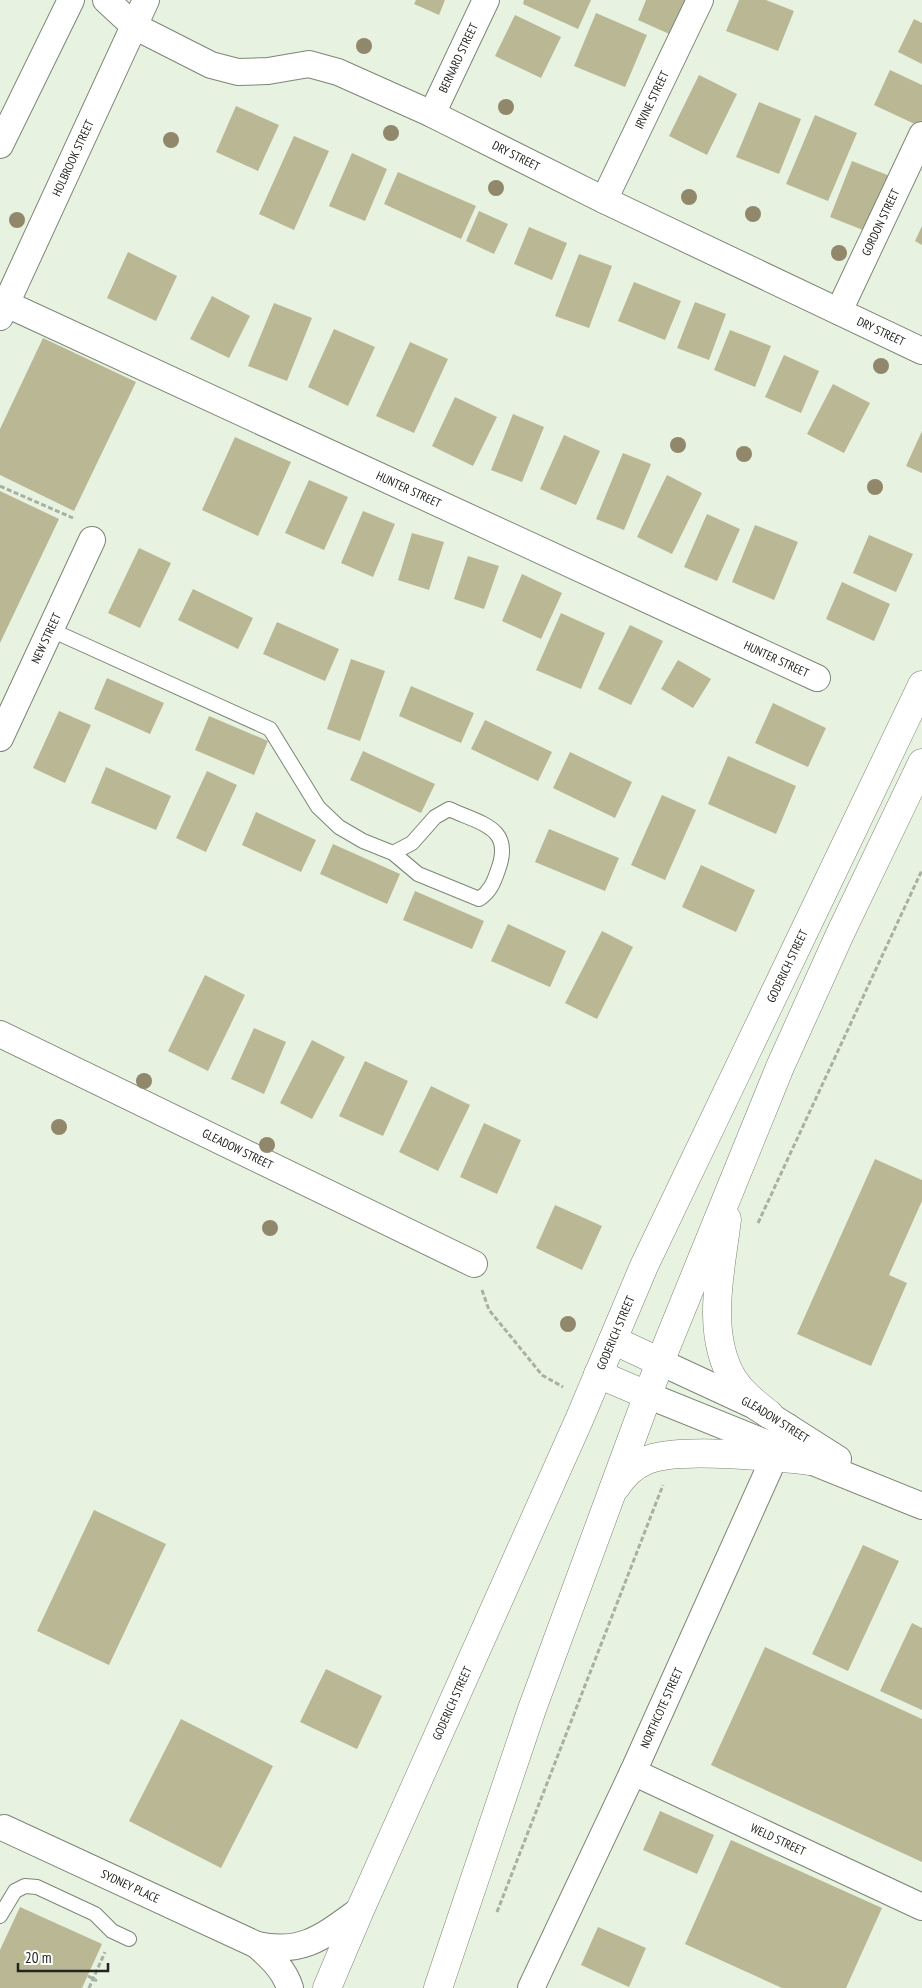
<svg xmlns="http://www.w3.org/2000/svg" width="922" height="1988" font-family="'PT Sans Narrow',sans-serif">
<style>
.building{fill:#bab894}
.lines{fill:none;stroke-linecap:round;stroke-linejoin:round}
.lane-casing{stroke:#7c8676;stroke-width:16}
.street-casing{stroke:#7c8676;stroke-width:28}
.highway-casing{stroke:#7c8676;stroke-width:29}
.path{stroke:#a7b0a1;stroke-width:3;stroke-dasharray:5 2.5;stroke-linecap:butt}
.lane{stroke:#fff;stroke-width:14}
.street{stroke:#fff;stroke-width:26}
.highway{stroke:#fff;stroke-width:28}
.tree{fill:#91886b}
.labels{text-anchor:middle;stroke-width:5;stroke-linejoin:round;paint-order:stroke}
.street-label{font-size:12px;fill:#21251e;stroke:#fff}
</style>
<rect width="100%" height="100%" fill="#e7f2e0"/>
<path class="building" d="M416,0h29l-6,15 -25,-11z
M524,0h67l-13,29 -55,-25z
M646,0h45l-15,37 -38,-17z
M739,0h27l28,11 -16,40 -52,-20z
M596,13l51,22 -22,52 -51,-21z
M515,15l46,22 -20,41 -46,-22z
M914,19l8,4v41l-24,-12z
M890,70l32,15v35l-3,6 -45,-21z
M699,75l38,19 -30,61 -38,-19z
M759,102l42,17 -22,55 -43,-17z
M236,106l43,19 -21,46 -42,-19z
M815,115l42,18 -29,68 -42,-17z
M294,136l35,15 -35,79 -35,-16z
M352,153l35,16 -22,52 -36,-15z
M852,161l38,15 -22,56 -38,-15z
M398,172l78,34 -15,33 -77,-35z
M479,211l29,13 -14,30 -28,-13z
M922,226v19l-7,-4z
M529,227l38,16 -15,37 -38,-16z
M128,252l49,24 -21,45 -49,-23z
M579,254l33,12 -23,62 -34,-12z
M634,282l47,19 -16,39 -47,-19z
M212,296l38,20 -21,42 -39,-19z
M695,302l31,12 -17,46 -32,-12z
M274,303l38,15 -25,63 -39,-15z
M334,329l41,18 -27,59 -40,-19z
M730,330l41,16 -16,41 -41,-17z
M43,338l93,44 -62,129 -74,-36v-46z
M410,342l38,17 -34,74 -38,-17z
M784,355l35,16 -18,42 -36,-16z
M833,384l37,19 -26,50 -37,-19z
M455,397l42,20 -24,49 -41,-20z
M513,414l31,13 -22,55 -31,-12z
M922,431v42l-16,-7z
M564,435l36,16 -24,54 -36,-16z
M235,437l56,25 -33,74 -56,-26z
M623,453l28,11 -27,66 -28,-11z
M667,475l35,18 -30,61 -35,-17z
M309,480l39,17 -24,53 -39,-17z
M0,491l59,28 -59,124z
M363,511l32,13 -22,53 -32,-14z
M707,514l33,15 -23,52 -33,-14z
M755,525l43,17 -24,58 -42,-18z
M412,533l32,9 -15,48 -31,-10z
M869,535l44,19 -17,38 -43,-19z
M139,548l32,15 -31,65 -32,-15z
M468,556l31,10 -15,43 -30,-10z
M522,574l40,19 -21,46 -39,-18z
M842,582l48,22 -16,37 -48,-22z
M193,589l60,29 -15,31 -60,-29z
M561,613l44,20 -24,56 -45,-19z
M277,622l62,27 -14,32 -62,-27z
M630,625l33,16 -32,64 -33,-16z
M351,659l34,12 -25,70 -33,-12z
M678,660l33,19 -18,29 -32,-19z
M107,678l57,25 -14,31 -56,-25z
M411,686l63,27 -13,30 -62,-27z
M773,703l53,25 -18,39 -53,-24z
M59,711l32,14 -26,58 -32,-15z
M209,716l59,25 -14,34 -59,-25z
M485,720l67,32 -14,29 -67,-32z
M363,751l72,33 -14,29 -71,-33z
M570,752l62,30 -17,36 -62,-30z
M728,756l68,30 -20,48 -68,-30z
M106,767l65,29 -15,34 -65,-27z
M207,771l30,14 -31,67 -30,-14z
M662,795l34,15 -31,70 -34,-15z
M256,812l60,28 -15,32 -59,-27z
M549,829l70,29 -14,33 -70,-29z
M333,844l67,30 -13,30 -67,-30z
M701,865l54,25 -19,42 -54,-25z
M415,891l69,30 -12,28 -69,-29z
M508,924l58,27 -16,36 -59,-26z
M602,931l31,16 -36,72 -32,-16z
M205,975l40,20 -37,76 -40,-20z
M254,1028l32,14 -22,52 -33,-15z
M312,1040l33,17 -33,62 -32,-16z
M365,1061l43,20 -25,55 -44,-20z
M431,1086l39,19 -32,66 -39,-19z
M484,1123l37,17 -24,54 -37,-17z
M875,1159l47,21v21l-33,74 18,8 -36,83 -74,-32z
M555,1205l47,21 -20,44 -46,-22z
M94,1510l72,34 -57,121 -72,-34z
M863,1545l36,16 -51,110 -36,-17z
M912,1623l10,5v82l-42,-19z
M765,1647l157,72v143l-211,-97z
M326,1669l56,27 -25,53 -57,-27z
M181,1719l92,47 -52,102 -92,-47z
M660,1811l54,24 -17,39 -54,-24z
M731,1840l151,68 -36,80h-64l-97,-44z
M20,1907l82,37 -20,44h-82v-38z
M598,1927l48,21 -17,39 -48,-22z"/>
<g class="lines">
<g class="lane-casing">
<path id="lane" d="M49,629l221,100 48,78 21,20 24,14 30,12 25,21 61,25c11,-7 15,-17 19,-29 16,-43 -17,-46 -49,-61l-14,8 -23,26 -19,10
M0,1916l15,-25 10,-5 12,1 58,27 17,17 17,8"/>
</g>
<g class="street-casing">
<g id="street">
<path id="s1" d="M106,0l28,26 77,39 27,7 30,-1 41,-7 29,8 94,42 172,86 318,151"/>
<path id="s2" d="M432,114l54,-114"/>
<path d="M0,145l71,-145"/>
<path id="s3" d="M604,200l96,-200"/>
<path id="s4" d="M0,301l817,377"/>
<path id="s5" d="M839,311l83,-176"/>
<path id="s6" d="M0,317l146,-317"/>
<path id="s7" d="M0,738l92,-198"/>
<path id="s8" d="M0,1034l474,230"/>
<path id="s9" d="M660,1362l93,43 85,54"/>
<path d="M647,1395l275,111"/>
<path id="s10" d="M633,1772l289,135"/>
<path id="s11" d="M4,1828l253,117c46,10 67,-9 103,-35"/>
<path d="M257,1945c14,13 27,24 33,43"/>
<path id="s12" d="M531,1988l102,-216 155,-345"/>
</g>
</g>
<g class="highway-casing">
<g id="highway">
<path d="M727,1219c-6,51 -22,113 6,160 9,14 22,24 36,35"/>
<path d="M613,1340l47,22"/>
<path d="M598,1374l49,21"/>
<path d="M616,1487c7,-11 17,-21 29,-26 31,-15 129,-4 166,0"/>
<path id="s13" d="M327,1988l33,-78 219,-490 65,-154 278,-581"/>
<path d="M438,1988l94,-279 128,-347 120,-295 60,-133 82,-171"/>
</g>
</g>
<path class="path" d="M0,486l73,32
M758,1223l164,-353
M482,1290l7,20 23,28 30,37 21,12
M497,1912l166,-427
M88,1976l9,5
M89,1988l16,-36"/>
<use href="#lane" class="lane"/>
<use href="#street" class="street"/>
<use href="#highway" class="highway"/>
</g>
<g class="tree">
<circle cx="364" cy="46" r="8"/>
<circle cx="506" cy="107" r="8"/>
<circle cx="391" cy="133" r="8"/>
<circle cx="171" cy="140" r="8"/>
<circle cx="496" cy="188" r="8"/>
<circle cx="689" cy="197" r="8"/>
<circle cx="753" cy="214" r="8"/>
<circle cx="17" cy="220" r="8"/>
<circle cx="839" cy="253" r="8"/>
<circle cx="881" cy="366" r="8"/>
<circle cx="678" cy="445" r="8"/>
<circle cx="744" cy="454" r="8"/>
<circle cx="875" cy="487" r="8"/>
<circle cx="144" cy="1081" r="8"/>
<circle cx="59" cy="1127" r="8"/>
<circle cx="267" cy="1145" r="8"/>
<circle cx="270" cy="1228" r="8"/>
<circle cx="568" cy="1324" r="8"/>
</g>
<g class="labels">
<g class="street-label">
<text dy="4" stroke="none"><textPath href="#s2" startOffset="62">BERNARD STREET</textPath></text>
<text dy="4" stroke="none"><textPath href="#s3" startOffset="111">IRVINE STREET</textPath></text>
<text dy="4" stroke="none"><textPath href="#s1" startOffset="451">DRY STREET</textPath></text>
<text dy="4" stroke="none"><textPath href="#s6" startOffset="175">HOLBROOK STREET</textPath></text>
<text dy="4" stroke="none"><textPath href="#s5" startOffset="98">GORDON STREET</textPath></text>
<text dy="4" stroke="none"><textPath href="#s1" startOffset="856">DRY STREET</textPath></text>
<text dy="4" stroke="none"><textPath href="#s4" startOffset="450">HUNTER STREET</textPath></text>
<text dy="4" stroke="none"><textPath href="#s7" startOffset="110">NEW STREET</textPath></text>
<text dy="4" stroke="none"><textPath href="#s4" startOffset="855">HUNTER STREET</textPath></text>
<text dy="4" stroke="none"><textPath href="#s13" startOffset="1121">GODERICH STREET</textPath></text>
<text dy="4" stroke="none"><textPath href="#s8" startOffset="264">GLEADOW STREET</textPath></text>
<text dy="4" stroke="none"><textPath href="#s13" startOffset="716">GODERICH STREET</textPath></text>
<text dy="4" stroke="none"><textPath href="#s9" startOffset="129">GLEADOW STREET</textPath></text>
<text dy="4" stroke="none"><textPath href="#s13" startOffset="311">GODERICH STREET</textPath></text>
<text dy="4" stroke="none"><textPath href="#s12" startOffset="309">NORTHCOTE STREET</textPath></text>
<text dy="4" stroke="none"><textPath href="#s10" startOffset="160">WELD STREET</textPath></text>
<text dy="4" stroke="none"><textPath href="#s11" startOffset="139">SYDNEY PLACE</textPath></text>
</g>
</g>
<path d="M18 1963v8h90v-8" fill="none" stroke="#21251e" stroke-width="2.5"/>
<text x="25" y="1963" font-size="15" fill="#21251e" stroke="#ffffff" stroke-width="4" paint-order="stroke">20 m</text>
</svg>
